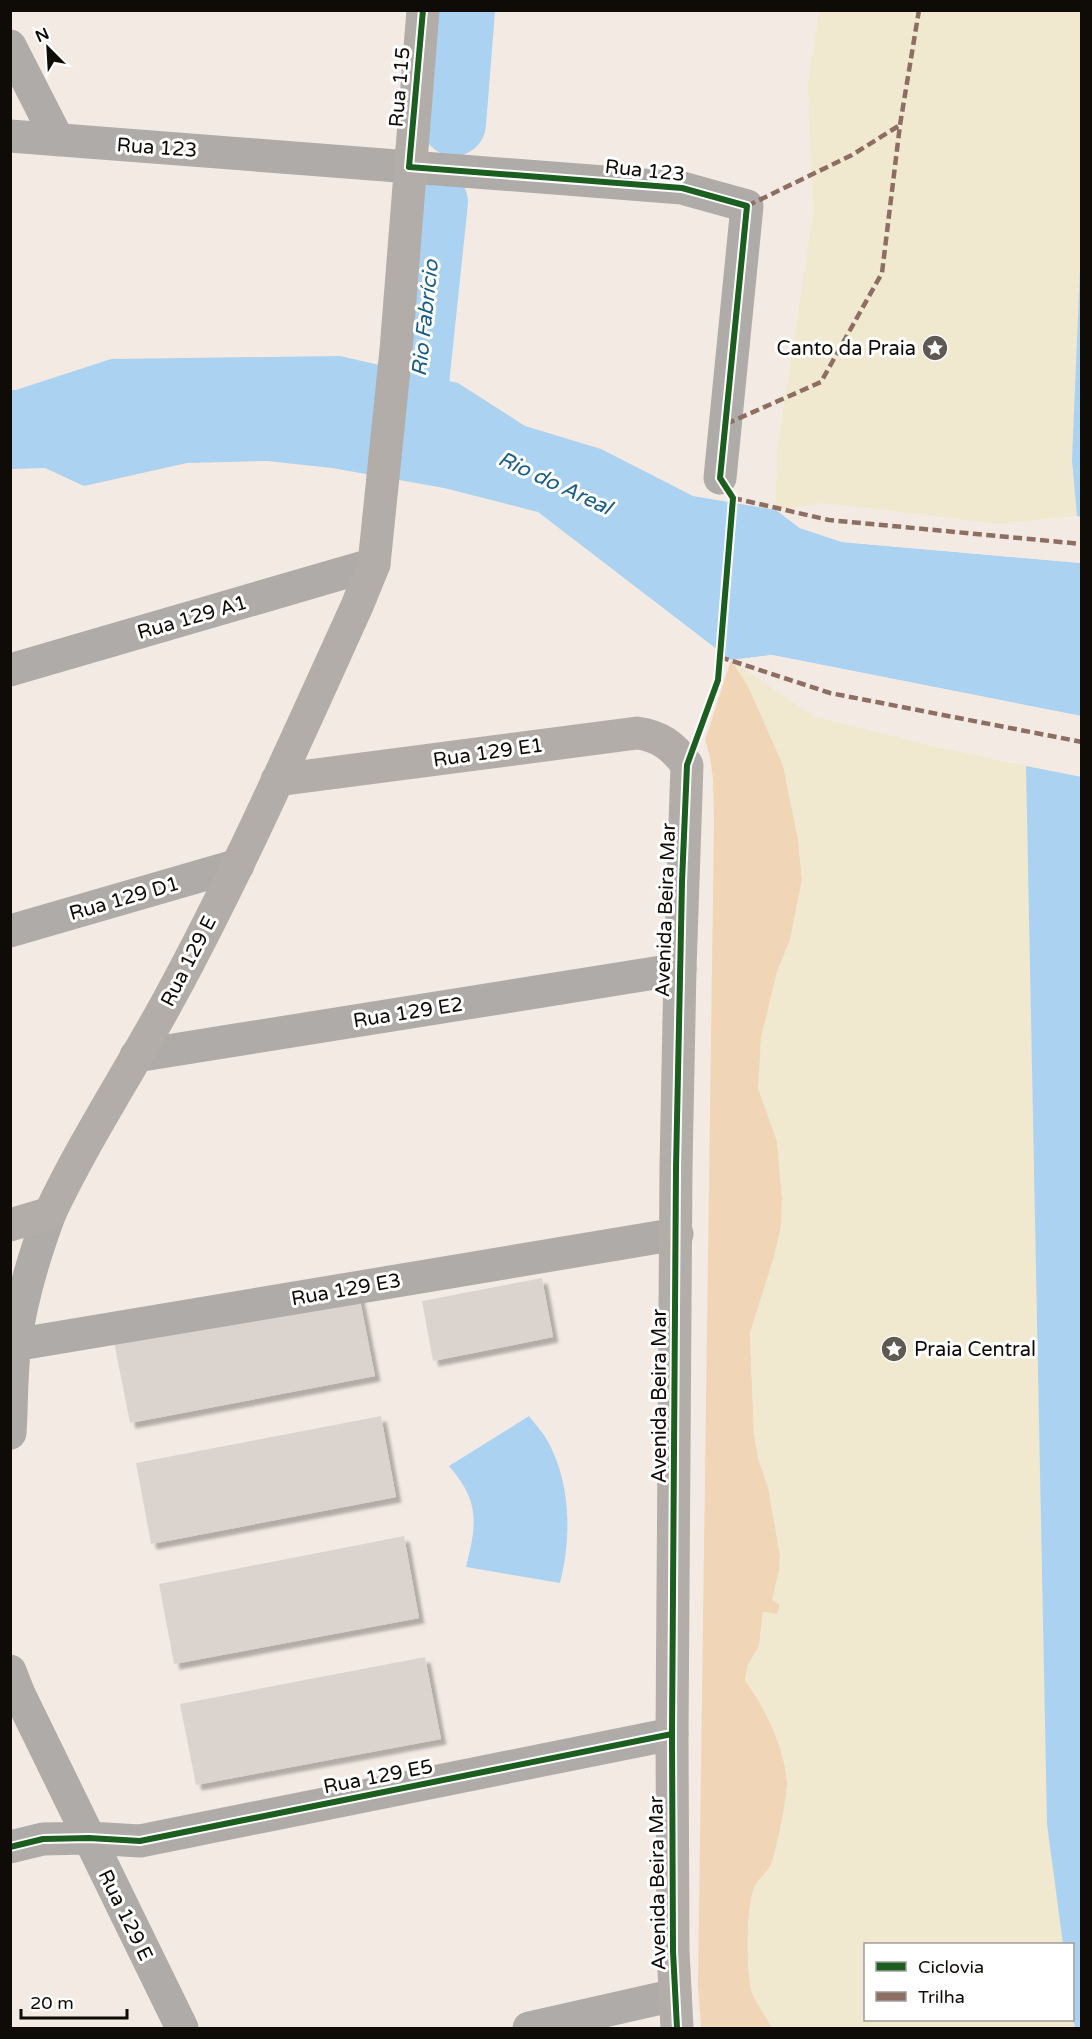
<svg xmlns="http://www.w3.org/2000/svg" width="1092" height="2039" font-family="'Varela Round',sans-serif">
<style>
.green{fill:#f0d5b6}
.sand{fill:#f0e8cf}
.water{fill:#abd2f0}
.pier{fill:#f3ebe3}
.lines{fill:none;stroke-linecap:round;stroke-linejoin:round}
.river{stroke:#abd2f0;stroke-width:64}
.building{fill:#dbd4ce;filter:url(#shadow)}
.path{stroke:#b0ada9;stroke-width:4;stroke-dasharray:4.5 4.5;stroke-linecap:butt}
.minor{stroke:#aeaba8;stroke-width:33}
.major{stroke:#b2ada8;stroke-width:33}
.quiet{stroke:#8d6e63;stroke-width:4.5;stroke-dasharray:9 4.5;stroke-linecap:butt}
.cycleway-casing{stroke:#fff;stroke-width:10}
.cycleway{stroke:#1b5e20;stroke-width:6}
.labels{text-anchor:middle;stroke-width:6;stroke-linejoin:round;paint-order:stroke}
.street-label{font-size:20px;fill:#0f0b06;stroke:#fff}
.poi-label{font-size:20px;fill:#0f0b06;stroke:#fff;text-anchor:end}
.water-label{font-size:21px;font-style:italic;fill:#1a5d88;stroke:#fff}
</style>
<defs>
<filter id="shadow"><feDropShadow dx="5.5" dy="5.5" stdDeviation="1.5" flood-color="#0004"/></filter>
</defs>
<rect width="100%" height="100%" fill="#f3ebe3"/>
<path class="green" d="M731,660l17,26 35,79 15,74 4,41 -12,60 -13,32 -19,116 19,53 5,56 -1,30 -7,30 -24,76 4,101 4,24 10,29 12,68 -1,17 -7,28 8,4 -3,10 -14,-2 -4,34 -11,19 -3,15c20,28 39,66 42,101 1,13 -10,67 -15,81 -3,10 -14,16 -18,26 -8,23 -8,82 -2,105 3,8 15,25 20,35h-71l-3,-43 16,-1164 -1,-42 -3,-22 -5,-17z"/>
<path class="sand" d="M819,11h262l1,234 -10,214 5,57 -77,8 -177,-21 -47,7 1,-59 36,-237 -5,-130z
M731,660l82,56 115,29 98,21 21,1058 16,120h-197v76h206l1,-7 2,15h-303c-5,-10 -17,-27 -20,-35 -6,-24 -6,-82 2,-105 4,-10 15,-16 18,-26 5,-14 16,-68 15,-81 -3,-35 -22,-73 -42,-101l3,-15 11,-19 4,-34 14,2 3,-9 -8,-5 7,-28 1,-17 -12,-68 -10,-30 -4,-23 -4,-101 24,-76 7,-30 1,-30 -5,-56 -19,-53 3,-51 16,-65 13,-32 12,-60 -4,-41 -15,-74 -35,-79z"/>
<path class="water" d="M1081,245v272l-4,-1 -5,-56z
M340,356l118,27 67,43 76,23 92,47 83,14 24,18 42,14 239,21v153l-309,-61 -41,5 -193,-148 -94,-24 -112,-20 -65,-7 -80,2 -103,23 -39,-18 -34,1 -1,-79h6l95,-31z
M1026,766l56,11 -1,1251h-6l-3,-15v-69h-9l-16,-120z
M529,1416c5,7 12,14 17,22 25,43 26,98 14,145l-94,-16c11,-44 14,-65 -17,-101z"/>
<path class="pier" d="M776,510h5l21,15 41,14 239,21 -1,3 -239,-21 -42,-14z
M772,655l309,61 1,3 -310,-61 -37,4 -4,-2z"/>
<g class="lines">
<path class="river" d="M454,124l9,-114
M414,434l4,-61 18,-171"/>
</g>
<path class="building" d="M542,1278l11,59 -120,24 -11,-60z
M359,1295l16,81 -245,47 -16,-81z
M381,1416l15,81 -245,47 -15,-81z
M404,1536l15,82 -245,46 -15,-80z
M425,1657l16,82 -245,46 -16,-81z"/>
<g class="lines">
<path class="path" d="M700,727l18,-47 14,-169"/>
<path class="minor" d="M10,46l48,94
M10,136l672,52 65,18 -27,272
M10,670l364,-106
M10,931l228,-66
M136,1056l544,-87
M14,1345l663,-111
M10,1433c2,-30 1,-60 5,-89 6,-46 19,-88 35,-131
M10,1671l9,23 163,334
M10,1847l33,-8 46,-1 51,3 532,-107
M529,2028l146,-33"/>
<path class="major" d="M277,780l360,-47c23,3 36,13 50,32l-7,204 -4,199 -4,566 1,217 4,77
M10,1225l40,-12c35,-74 80,-142 119,-214 69,-127 128,-261 188,-393l17,-42 22,-214 27,-340"/>
<path class="quiet" d="M747,206l105,-51 48,-30
M726,424l95,-42 61,-109 18,-148 19,-115
M733,498l96,22 253,24
M720,657l110,36 252,49"/>
<g class="cycleway-casing">
<path id="cycleway" d="M423,10l-14,157 273,21 65,18 -27,272 13,20 -15,182 -31,85 -5,117 -6,286 -4,566 1,217 4,77
M10,1847l33,-8 46,-1 51,3 532,-107"/>
</g>
<use href="#cycleway" class="cycleway"/>
</g>
<defs>
<g id="sight-disc" transform="scale(1.35)"><circle r="9.5" fill="#5f5953" stroke="#fff"/><path d="M0-6L1.8-2.2L6-1.7L2.9 1.2L3.7 5.4L0 3.3L-3.7 5.4L-2.9 1.2L-6-1.7L-1.8-2.2Z" fill="#fff"/></g>
</defs>
<g fill-rule="evenodd">
<use href="#sight-disc" x="935" y="348"/>
<use href="#sight-disc" x="894" y="1349"/>
</g>
<g class="labels">
<g class="street-label">
<text transform="translate(399 87) rotate(-85)" y="7">Rua 115</text>
<text transform="translate(157 147) rotate(4)" y="7">Rua 123</text>
<text transform="translate(645 170) rotate(6)" y="7">Rua 123</text>
<text transform="translate(192 617) rotate(-16)" y="7">Rua 129 A1</text>
<text transform="translate(488 752) rotate(-8)" y="7">Rua 129 E1</text>
<text transform="translate(124 898) rotate(-16)" y="7">Rua 129 D1</text>
<text transform="translate(665 910) rotate(-88)" y="7">Avenida Beira Mar</text>
<text transform="translate(188 961) rotate(-63)" y="7">Rua 129 E</text>
<text transform="translate(408 1012) rotate(-9)" y="7">Rua 129 E2</text>
<text transform="translate(346 1289) rotate(-10)" y="7">Rua 129 E3</text>
<text transform="translate(659 1396) rotate(-90)" y="7">Avenida Beira Mar</text>
<text transform="translate(378 1776) rotate(-11)" y="7">Rua 129 E5</text>
<text transform="translate(657 1883) rotate(-91)" y="7">Avenida Beira Mar</text>
<text transform="translate(126 1915) rotate(64)" y="7">Rua 129 E</text>
</g>
<g class="poi-label">
<text x="916" y="355">Canto da Praia</text>
<text x="914" y="1356" text-anchor="start">Praia Central</text>
</g>
<g class="water-label">
<text transform="translate(425 318) rotate(-84)" y="7">Rio Fabrício</text>
<text transform="translate(555 483) rotate(25)" y="7">Rio do Areal</text>
</g>
</g>
<rect width="1092" height="2039" fill="none" stroke="#0f0b06" stroke-width="24"/>
<rect x="864" y="1943" width="210" height="78" fill="#ffffff" stroke="#9f9d9b" stroke-width="1.5"/>
<rect x="876" y="1962" width="30" height="9" fill="#1b5e20" stroke="#9f9d9b" stroke-width="1.5"/>
<text x="918" y="1973" font-size="18" fill="#0f0b06">Ciclovia</text>
<rect x="876" y="1992" width="30" height="9" fill="#8d6e63" stroke="#9f9d9b" stroke-width="1.5"/>
<text x="918" y="2003" font-size="18" fill="#0f0b06">Trilha</text>
<g transform="translate(48 48) rotate(336)" stroke="#ffffff" stroke-width="4.5" paint-order="stroke">
<path d="M0-4.5L10 22L0 15L-10 22Z" fill="#0f0b06"/>
<text y="-9" font-size="16" font-weight="bold" text-anchor="middle" fill="#0f0b06">N</text>
</g>
<path d="M21 2009v9h106v-9" fill="none" stroke="#0f0b06" stroke-width="3"/>
<text x="30" y="2009" font-size="18" fill="#0f0b06" stroke="#ffffff" stroke-width="4.5" paint-order="stroke">20 m</text>
</svg>
